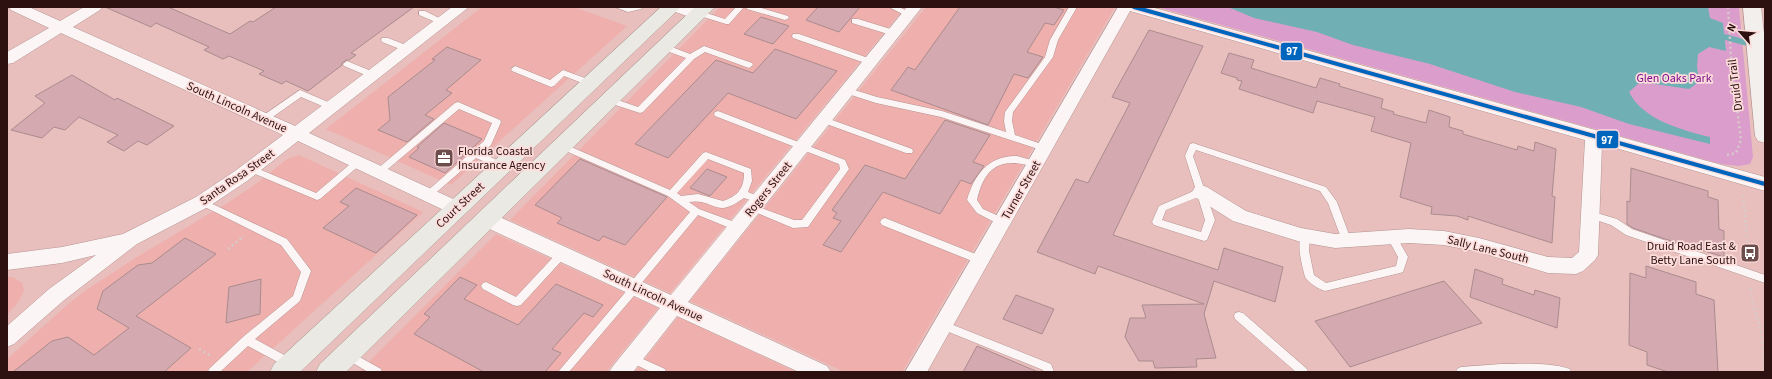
<svg xmlns="http://www.w3.org/2000/svg" width="1772" height="379" font-family="'Source Sans 3',sans-serif">
<style>
.built{fill:#efafac}
.green{fill:#da9dcc}
.water{fill:#70b0b5}
.lines{fill:none;stroke-linecap:round;stroke-linejoin:round}
.stream{stroke:#70b0b5;stroke-width:5.5}
.building{fill:#d4aab0;stroke:#aa8b8e}
.lane-casing{stroke:#b39492;stroke-width:1}
.street-casing{stroke:#b39492;stroke-width:1}
.secondary-casing{stroke:#b39492;stroke-width:1}
.primary-casing{stroke:#ac9d96;stroke-width:1}
.path{stroke:#d8cbca;stroke-width:2.5;stroke-dasharray:2 3;stroke-linecap:butt}
.lane{fill:#fcf5f5;fill-rule:evenodd}
.street{fill:#fcf5f5;fill-rule:evenodd}
.secondary{fill:#f3efed;fill-rule:evenodd}
.primary{fill:#ebe9e4;fill-rule:evenodd}
.bus-1-casing{stroke:#fddddb;stroke-width:7}
.bus-1{stroke:#0065bd;stroke-width:4}
.labels{text-anchor:middle;stroke-width:3.5;stroke-linejoin:round;paint-order:stroke}
.park-label{font-size:12px;fill:#7d0e8b;stroke:#fddddb}
.street-label{font-size:12px;fill:#2c1110;stroke:#fddddb}
.poi-label{font-size:12px;fill:#2c1110;stroke:#fddddb;text-anchor:start}
.line-badge{stroke:#fddddb;stroke-width:1.5}
.badge-label{font-size:11px;text-anchor:middle;font-weight:bold;fill:#fff}
</style>
<rect width="100%" height="100%" fill="#e8bfbd"/>
<path class="built" d="M482,7h92l53,19 -176,159 -125,-56z
M720,7h185l-235,286 -160,-73z
M926,7h189l-213,365h-57l-155,-71z
M299,155l124,57 -176,160h-240v-13l60,-54 19,-15 51,-33 92,-55 31,-21 27,-22z
M496,234l162,74 -52,64h-247z
M7,277h6l9,6 2,7 -5,11 -12,14z
M678,317l118,55h-161z"/>
<path class="green" d="M1157,7h582l14,150 -3,7 -11,2 -18,-2z"/>
<path class="water" d="M1228,7h480l2,11 13,5 3,28 -17,-4 -11,7 -1,12 2,16 -10,7 -41,-6 -10,1 -9,8c14,28 53,38 81,45v7l-81,-20 -48,-17 -66,-15 -85,-28 -77,-19 -36,-13 -63,-14z"/>
<g class="lines">
<path class="stream" d="M1725,37l40,11"/>
</g>
<path class="building" d="M105,7h63l62,27 20,-13 3,1 23,-15h138l-63,46 5,2 -7,5h-3l-4,3v2l-34,26 -22,-10 -4,3 -23,-10 5,-3 -35,-15 -6,3 -19,-9 5,-3 -53,-24 -5,4z
M818,7h42l-21,25 -33,-12z
M960,7h93l11,3 -10,15 -9,-2 -18,29 16,5 -15,21 -14,-4 -26,51 -97,-35 17,-23 7,3z
M761,17l28,9 -16,18 -29,-10z
M1149,30l54,16 -90,189 105,35 6,-22 59,19 -8,35 -61,-21 -10,33 12,44 -20,1 1,8 -42,1 -2,-7h-14l-14,-24 5,-19h16l-4,-13 62,-1 -106,-38 -3,8 -58,-22 39,-73 12,4 42,-80 -18,-6z
M447,47l34,13 -35,30 6,3 -27,22 9,4 -27,23 -29,-12 12,-10 -2,-23 47,-37 -3,-1z
M775,49l62,22 -41,48 -68,-26 -60,65 -33,-14 81,-84 37,13z
M1229,53l25,7 -3,8 65,20 4,-10 20,6 -1,2 44,13 -2,9 13,4 -1,2 33,9 3,-13 21,7 -1,10 14,4v3l54,16 1,-4 16,5 1,-9 21,7 -4,47 3,1 -3,46 -84,-27v4l-11,-4 -26,-2 1,-7 -32,-10 11,-54 -40,-12 4,-14 -58,-16 -4,12 -74,-24 3,-8 -5,-1v-2l-16,-5z
M72,75l43,25 2,-2 57,28 -27,19 -9,-4 -14,10 -17,-9 11,-7 -39,-18 -14,13 -11,-3 -12,11 -31,-8 34,-27 -10,-7z
M945,120l45,15 -17,27 11,4 -13,18 -10,-4 -21,34 -57,-22 -42,60 -18,-7 18,-24 -8,-3 4,-5 -5,-3 33,-45 40,14z
M444,123l38,16 -37,34 -36,-16 10,-9 -2,-1z
M580,159l87,38 -42,48 -22,-9 -4,5 -42,-18 5,-5 -27,-13z
M1631,168l77,23v6l10,3 1,29 5,2v26l-62,-19 -29,-10 -6,-4v-23l3,1z
M707,169l20,8 -17,19 -20,-8z
M356,188l61,27 -41,38 -53,-25 26,-22 -9,-4z
M185,238l31,16 -80,62 55,32 -27,24h-151l39,-31 16,-4 26,18 35,-27 -32,-19 6,-18 35,-26 14,-2z
M1646,266l50,16v12l18,6 4,72h-50l-21,-7v-13l-18,-7 1,-72 16,5z
M1475,269l28,10 -1,5 32,11 1,-5 25,8 -3,30 -87,-31z
M460,277l17,8 -13,14 54,26 38,-41 47,21 -10,12 -9,-4 -32,36 9,4 -16,19h-61l-70,-38 16,-17 -6,-3z
M261,279l-1,35 -34,9 3,-36z
M1444,281l38,42 -132,44 -35,-46z
M1016,295l38,14 -12,25 -39,-15z
M977,346l61,26h-75z"/>
<g class="lines">
<g class="lane-casing">
<path id="lane" d="M615,7h27l-1,2 -13,3z
M736,7h8l-15,17h-3l-29,-9 -1,-2 4,-2 25,8z
M746,7h12l30,9 1,2 -4,2 -38,-11z
M889,7h10l14,7 -4,2h-3z
M1069,7h8l-19,33 -5,17 -40,55 -1,9 3,14 32,11 1,2 -1,2h-6l-100,-33 -65,-14 -31,-10 -1,-2 4,-3 29,9 65,14 64,21 -2,-11 1,-9 40,-55 5,-17z
M419,11h6l22,11 -1,2h-6l-21,-9z
M852,19h6l39,12 1,2 -4,2h-3l-39,-12z
M793,34h6l75,26 1,2 -4,3 -3,-1 -75,-26 -1,-2z
M382,38h6l23,9 1,2 -1,2h-6l-23,-9 -1,-2z
M664,44l26,10 14,-8 48,17 1,2 -4,3 -44,-16 -11,7 -51,53 -3,1 -34,-11 -1,-2 4,-3 29,10 48,-49 -25,-9 -1,-2 1,-2z
M347,61l29,12 1,2 -4,3 -3,-1 -26,-11 -1,-2z
M515,66l35,14 13,-10 30,11 1,2 -4,3 -26,-10 -10,10 -3,1 -39,-16 -1,-2z
M300,90l35,15 1,2 -1,2h-6l-28,-12 -34,24h-6l-1,-2 1,-2z
M458,102l42,18 1,2 -10,23 -9,8 23,11 1,2 -1,2h-6l-23,-10 -45,39h-6l-2,-2 2,-2 59,-52 8,-18 -33,-14 -77,65h-6l-1,-2 1,-2 79,-67z
M718,111l127,49 4,9 -41,58 -15,1 -43,-18 -2,-2 2,-2 3,-1 41,15h8l38,-51 -1,-5 -124,-48 -1,-2 1,-2z
M824,117l88,32 1,2 -1,2h-6l-85,-31 -1,-2z
M562,143l108,47 33,-37 3,-1 45,17 1,12 -4,11 14,6 2,2 -2,2 -3,1 -15,-5c-6,4 -13,9 -21,10 -11,0 -18,-9 -34,-6l10,7 41,15 2,3 -2,3 -3,1 -39,-16 -58,70 1,2 -2,3 -70,82h-11l71,-84 -1,-2 2,-3 60,-71 -22,-16 -109,-48 -1,-2 1,-2zM708,159l36,14c0,15 -6,23 -21,28l-25,-7 -17,2 -4,-3z
M1193,143l133,44 11,15 14,38 -2,3h-6l-15,-40 -8,-12 -124,-41 -3,6 22,64 -8,20 -3,1 -50,-16 -2,-3 7,-16 37,-16 -11,-34 5,-12zM1198,197l7,23 -4,12 -39,-12 4,-10z
M1017,156l21,6 1,2 -4,3c-33,-10 -50,-2 -58,33l6,9 22,10 2,3 -2,3 -3,1 -25,-13 -10,-13c7,-25 22,-45 50,-44z
M358,159l3,1 1,2 -1,2 -41,35 -3,1 -69,-29 -1,-2 4,-3 3,1 62,26 39,-33z
M202,199l85,40 22,29 2,3 -11,30 -45,38 40,22 1,3 -1,3 -4,1 -4,-1 -39,-21 -28,26h-12l1,-3 34,-32 50,-41 8,-24 -20,-27 -82,-41 -2,-2 2,-2z
M1590,211l27,8 15,10 133,46v8l-139,-48 -15,-10 -24,-8 -2,-2 2,-2z
M885,218l98,39 2,3 -2,3h-6l-95,-38 -2,-3 2,-3z
M1305,232l3,1 2,3 -1,15 5,24 12,8 70,-17 2,-9 -11,-20 2,-3h6l13,23 -5,15 -3,1 -75,18c-7,-2 -16,-8 -20,-14 -3,-13 -9,-30 -3,-44z
M562,250l3,1 2,3 -2,3 -44,48 -4,1 -4,-1 -30,-16 -2,-3 2,-3 3,-1 30,15 43,-46z
M1239,312l4,1 64,56 1,3h-12l-61,-53 -1,-3 1,-3z
M943,321l108,43 3,8h-10l-1,-2 -104,-42 -1,-3 1,-3z
M347,350l34,19 1,3h-14l-25,-15 -1,-3 1,-3z
M632,354l33,15 1,3h-15l-23,-11 -1,-3 1,-3z
M1501,364c20,0 49,-2 69,5l1,3h-115l1,-3 4,-2z"/>
</g>
<g class="street-casing">
<path id="street" d="M9,7h20l31,14 24,-14h18l-2,3 -27,17 222,99 157,-119h17l-160,126 153,70 3,5 -3,5 -6,2 -6,-2 -152,-72 -51,40 -39,26 -71,37 -74,57 -49,43 -7,3v-21l42,-37 47,-34 -34,8 -55,7v-16l55,-7 61,-13 73,-37 39,-26 48,-36 -222,-102 -48,30 -6,1v-12l42,-24 -38,-18z
M668,7c11,0 30,-3 38,8l-3,3 -5,2 -28,-10z
M907,7h15l-234,295 139,64 4,6h-32l-122,-56 -44,56h-24l4,-6 47,-58 -181,-84 -2,-5 2,-5 7,-2 7,2 178,81z
M1118,7h33l614,170v14l-163,-47 -4,111 -3,5 -12,11 -7,3 -28,-1 -69,-21 -35,-7 -35,-2 -74,5 -34,-6 -68,-21 -38,-24 -3,-5 3,-5 6,-2 6,2 39,24 55,17 34,6 74,-5 35,2 35,7 69,19 24,1 7,-6 6,-112 -455,-129 -203,361h-22z"/>
</g>
<g class="secondary-casing">
<path id="secondary" d="M1743,7h18l4,35v101l-7,-2 -3,-5z"/>
</g>
<g class="primary-casing">
<path id="primary" d="M661,7h20l-381,365h-30l4,-8z
M695,7h20l-369,365h-30l4,-8z"/>
</g>
<path class="path" d="M1727,155l9,-2 5,-13 -10,-83 -3,-50
M1743,195l6,64
M228,249l16,-13
M1751,288l1,12 9,30 4,41
M199,349l12,7"/>
<use href="#lane" class="lane"/>
<use href="#street" class="street"/>
<use href="#secondary" class="secondary"/>
<use href="#primary" class="primary"/>
<g class="bus-1-casing">
<path id="bus-1" d="M1134,7l631,177"/>
</g>
<use href="#bus-1" class="bus-1"/>
</g>
<defs>
<g id="office-square" transform="scale(1)"><rect x="-9" y="-9" width="18" height="18" rx="4" fill="#6e4e4d" stroke="#fddddb"/><path d="M-6-3h4V-5.5h4V-3h4V5H-6ZM-1-4.5V-3h2v-1.5ZM-6 0V1H6V0Z" fill="#fff"/></g>
<g id="bus-square" transform="scale(1)"><rect x="-9" y="-9" width="18" height="18" rx="4" fill="#6e4e4d" stroke="#fddddb"/><path d="M-5-6H5V4H4V6H2V4H-2V6H-4V4H-5ZM-3.5-4V0h7V-4ZM-3.5 1.2v1.5H-2V1.2ZM2 1.2v1.5H3.5V1.2Z" fill="#fff"/></g>
</defs>
<g fill-rule="evenodd">
<use href="#office-square" x="444" y="158"/>
<use href="#bus-square" x="1750" y="253"/>
</g>
<g class="labels">
<g class="park-label">
<text x="1674" y="82">Glen Oaks Park</text>
</g>
<g class="street-label">
<text transform="translate(1735 85) rotate(-97)" y="4">Druid Trail</text>
<text transform="translate(237 107) rotate(24)" y="4">South Lincoln Avenue</text>
<text transform="translate(237 177) rotate(-35)" y="4">Santa Rosa Street</text>
<text transform="translate(768 189) rotate(-51)" y="4">Rogers Street</text>
<text transform="translate(1021 190) rotate(-60)" y="4">Turner Street</text>
<text transform="translate(460 205) rotate(-43)" y="4">Court Street</text>
<text transform="translate(1488 249) rotate(14)" y="4">Sally Lane South</text>
<text transform="translate(653 295) rotate(25)" y="4">South Lincoln Avenue</text>
</g>
<g class="poi-label">
<text x="458" y="155">Florida Coastal<tspan x="458" dy="14">Insurance Agency</tspan></text>
<text x="1736" y="250" text-anchor="end">Druid Road East &amp;<tspan x="1736" dy="14">Betty Lane South</tspan></text>
</g>
</g>
<g class="line-badge">
<rect x="1280" y="42" width="23" height="19" rx="4" fill="#0065bd"/>
<rect x="1596" y="130" width="23" height="19" rx="4" fill="#0065bd"/>
</g>
<g class="badge-label">
<text x="1292" y="55">97</text>
<text x="1607" y="144">97</text>
</g>
<rect width="1772" height="379" fill="none" stroke="#2c1110" stroke-width="16"/>
<g transform="translate(1740 32) rotate(297)" stroke="#fddddb" stroke-width="3" paint-order="stroke">
<path d="M0-3L7 15L0 10L-7 15Z" fill="#2c1110"/>
<text y="-6" font-size="11" font-weight="bold" text-anchor="middle" fill="#2c1110">N</text>
</g>
</svg>
